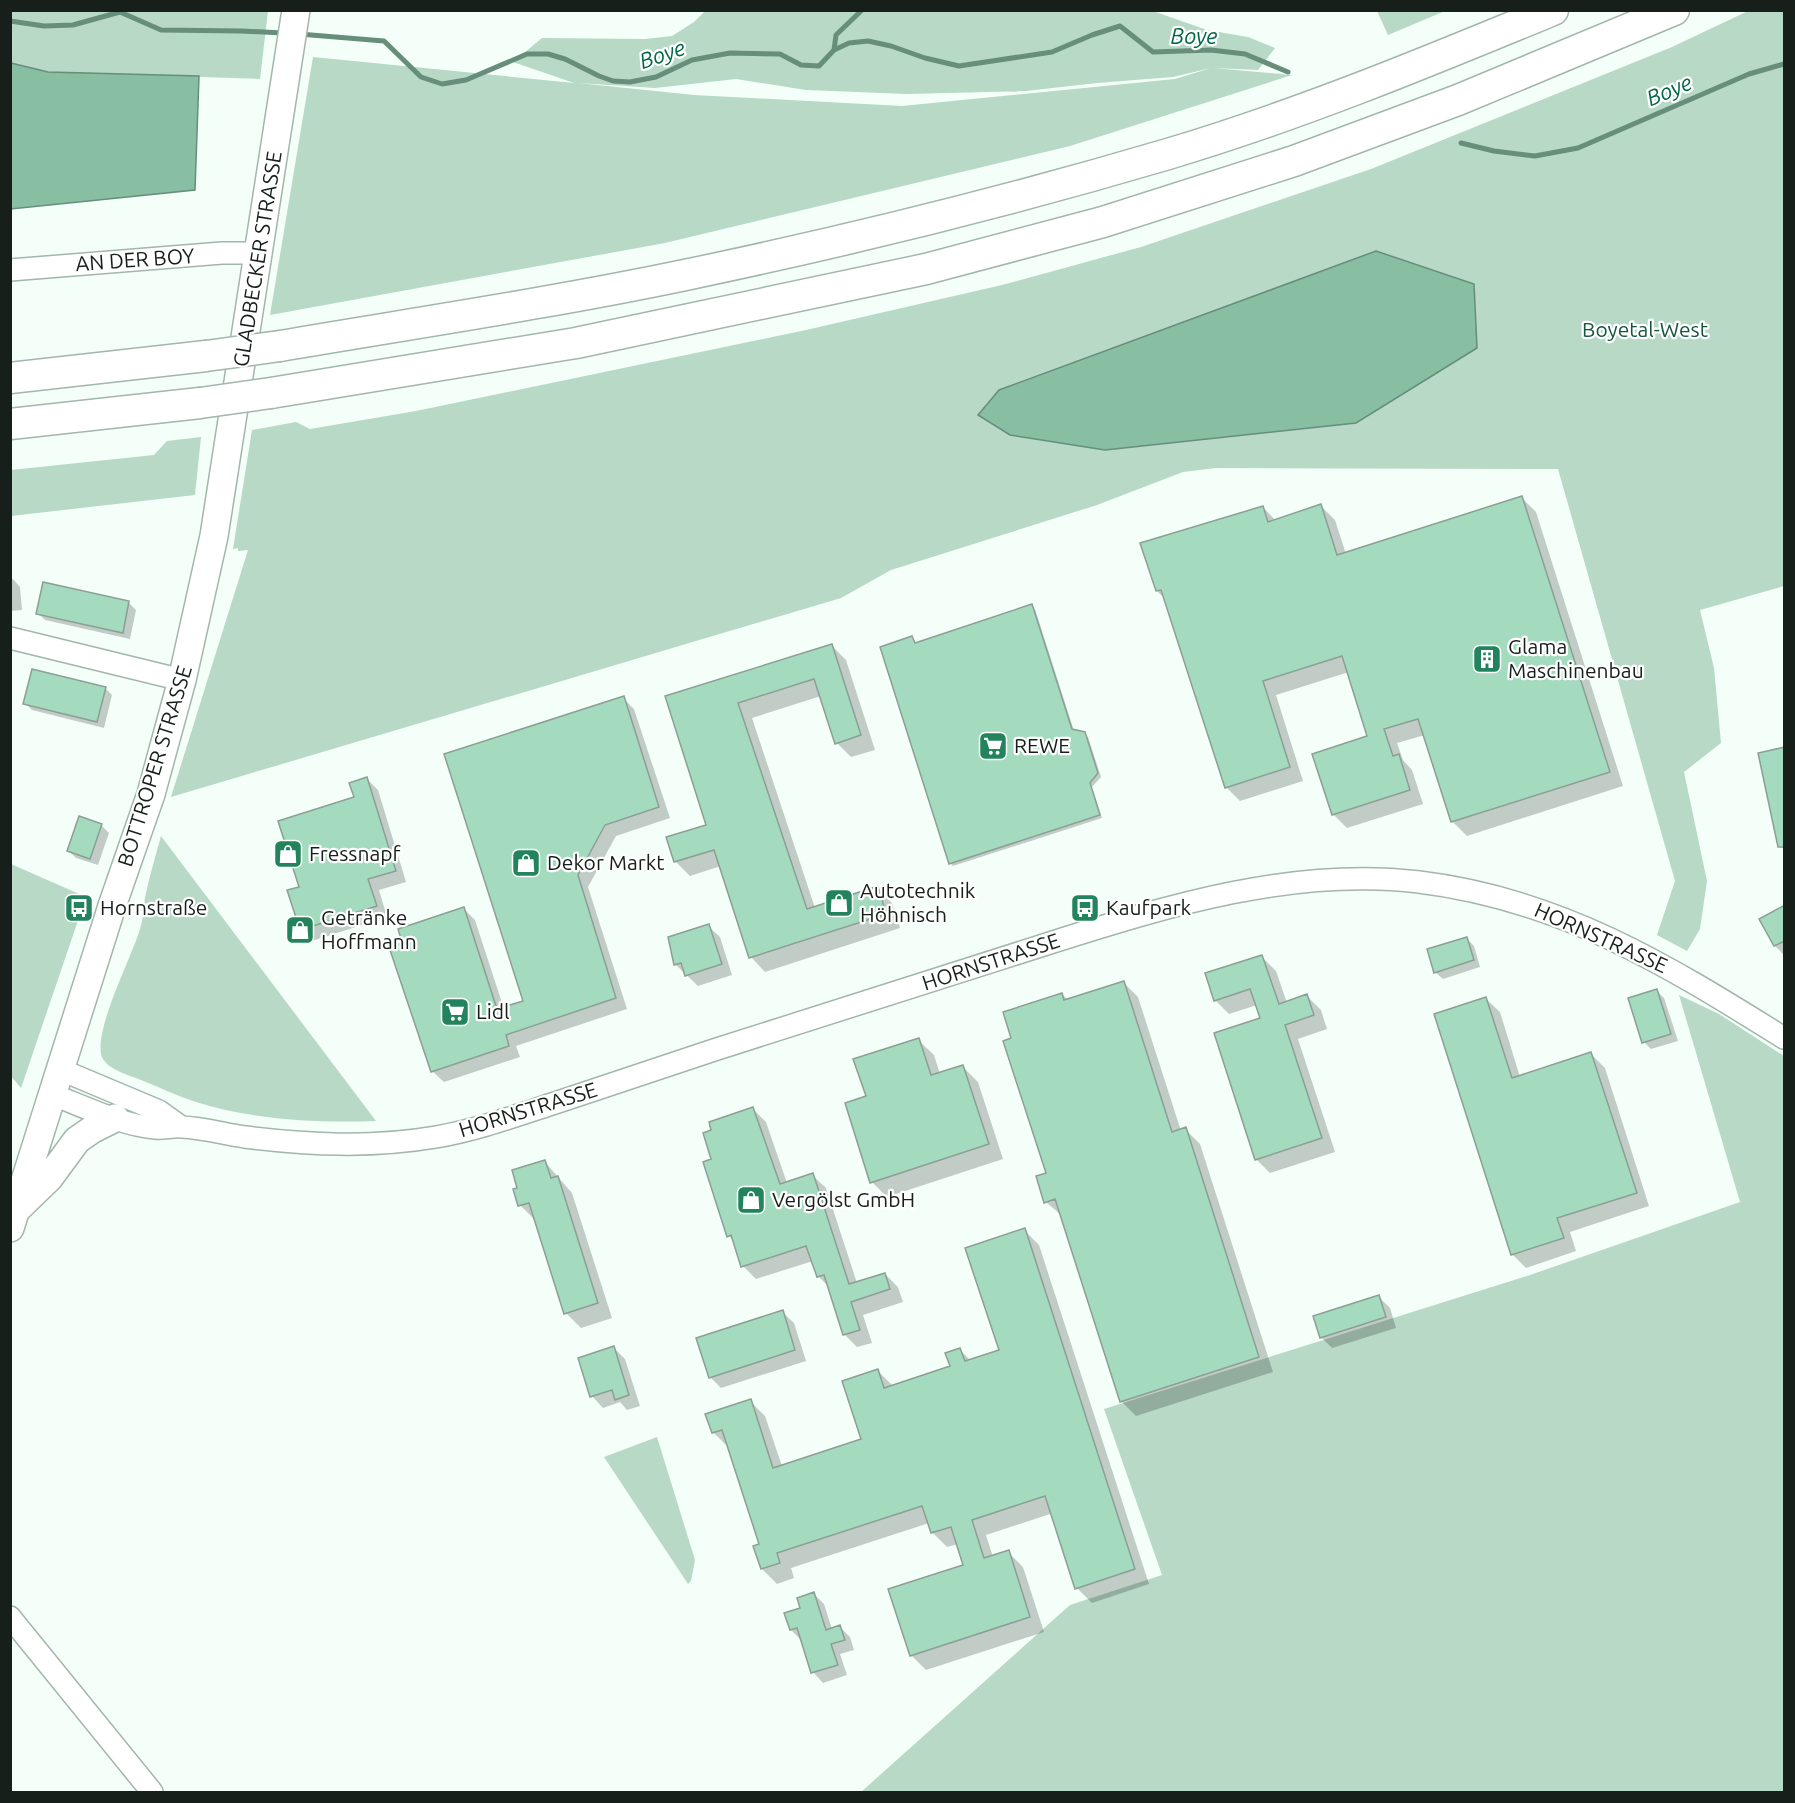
<svg xmlns="http://www.w3.org/2000/svg" width="1795" height="1803" font-family="Ubuntu,sans-serif">
<style>
.green{fill:#b7d9c6;fill-rule:evenodd}
.water{fill:#88bea2;stroke:#668e7a;stroke-width:1.5}
.shadow{fill:#0003}
.lines{fill:none;stroke-linecap:round;stroke-linejoin:round}
.stream{stroke:#668e7a;stroke-width:5}
.building{fill:#a4dbbe;stroke:#8c9f95;stroke-width:1.5}
.minor-casing{stroke:#a3b6ac;stroke-width:24}
.major-casing{stroke:#a3b6ac;stroke-width:30}
.highway-casing{stroke:#a3b6ac;stroke-width:33}
.minor{stroke:#fff;stroke-width:21}
.major{stroke:#fff;stroke-width:27}
.highway{stroke:#fff;stroke-width:30}
.highway-bridge-casing{stroke:#a3b6ac;stroke-width:33;stroke-linecap:butt}
.highway-bridge{stroke:#fff;stroke-width:30}
.labels{text-anchor:middle;stroke-width:4.5;stroke-linejoin:round;paint-order:stroke}
.street-label{font-size:21px;fill:#171f1b;stroke:#fff}
.park-label{font-size:21px;fill:#14563b;stroke:#fff}
.poi-label{font-size:21px;fill:#171f1b;stroke:#fff;text-anchor:start}
.water-label{font-size:22px;font-style:italic;fill:#026744;stroke:#fff}
</style>
<rect width="100%" height="100%" fill="#f3fff8"/>
<path class="green" d="M1150,10l57,20 41,7 27,11 -17,22 -45,-2 79,7 -222,71 -405,97 -395,72 43,-258 261,26 -61,-21 29,-24 103,1 27,-3 22,-14 11,-11zM1211,68l-36,11 -273,27 -208,-11 -116,-12 77,5 81,-9 70,11 101,4 119,-3 71,-8 76,-6z
M11,11h257l-8,68 -212,-7 -37,-9z
M1377,11h68l-57,24z
M1748,11h36v575l-84,24 14,58 7,75 -37,29 23,109 -7,48 -13,22 -30,-16 18,-54 -117,-412 -342,-1 -33,4 -86,33 -206,65 -50,28 -670,199 77,-247 -10,1v-3l-5,1 19,-119 44,-8 14,7 106,-18 390,-81 196,-45 139,-38 230,-78 301,-122z
M201,437l-6,58 -184,21v-46l143,-15 13,-14z
M161,836l215,285c-59,2 -123,-1 -180,-19 -19,-6 -37,-15 -55,-22 -12,-5 -37,-11 -40,-26 -5,-29 30,-95 39,-125 4,-12 3,-24 6,-36 4,-19 10,-38 15,-57z
M11,864l75,33 -65,191 -11,-13z
M1679,995l40,19 65,42v736h-923l209,-187 92,-30 -58,-166 426,-134 210,-73z
M657,1437l38,123 -4,21 -3,3 -84,-127z"/>
<path class="water" d="M11,63l37,9 151,4 -4,114 -184,19z
M1376,251l98,33 3,64 -121,75 -251,27 -95,-15 -32,-20 21,-25z"/>
<path class="shadow" d="M1522,498l14,14 87,274 -156,50 -14,-14 -28,-87 -28,8 6,17 9,10 11,34 -76,24 -14,-14 36,-77 -20,-65 -73,23 27,86 -63,20 -14,-14 -60,-187 -9,-9 106,-84 13,14 45,-15 14,14 11,34z
M13,579l7,8 2,23 -12,1v-31z
M44,584l85,19 7,7 -6,29 -85,-19 -7,-7z
M1031,606l4,3 39,122 10,3 4,3 13,40 -9,10 10,31 -149,48 -3,-3 -38,-225 4,6z
M831,645l15,15 29,90 -24,7 -14,-14 -16,-47 -69,22 63,190 62,-20 15,15 8,25 -135,44 -14,-15 -30,-91 -31,10 -14,-14 -8,-24 40,-13 -41,-128z
M105,688l7,7 -8,33 -72,-18 -7,-7z
M623,698l11,11 36,109 -54,18 -28,51 39,122 -111,37 4,11 -76,25 -12,-11 -28,-127 60,-35 11,11 29,89 21,-7z
M367,779l11,11 28,92 -27,8 8,27 -75,24 -11,-12 -1,-41z
M101,825l8,8 -11,32 -22,-7 -7,-7z
M1784,907v48l-9,-9 -14,-27z
M708,926l12,11 12,38 -34,11 -23,-22z
M1466,938l8,8 6,21 -37,12 -8,-7z
M1262,957l14,14 11,32 20,-7 14,14 6,19 -29,10 37,113 -65,21 -14,-14 5,-140 -4,-14 -28,9 -14,-14z
M1123,982l15,15 43,134 4,-2 15,15 73,228 -137,44 -15,-15 -59,-185 -16,-14 2,-28 -35,-135 49,-45 6,6z
M1657,991l7,7 14,43 -27,8 -7,-7z
M1486,999l14,13 20,65 71,-23 14,14 44,138 -79,26 6,19 -50,17 -14,-14z
M918,1040l16,15 6,19 23,-7 15,15 25,77 -116,38 -15,-15 -5,-85z
M753,1109l13,13 21,61 25,-8 14,13 31,95 28,-9 13,13 5,15 -40,13 9,28 -15,4 -13,-13 -14,-46 -12,-12 -5,-15 -57,18 -13,-13 -8,-24 -6,-6 -16,-76z
M545,1162l27,31 40,125 -31,10 -15,-15 -31,-93 -15,-15 -1,-16z
M1024,1230l15,15 110,339 -57,19 -15,-15 -24,-75 -67,22 7,22 15,-5 15,15 21,65 -118,38 -15,-15 54,-89 -7,-22 -11,3 -15,-15 -3,-9 -138,45 3,10 -17,6 -15,-15 -7,-22 6,-2 -33,-98 -15,-15 37,-31 15,15 17,50 81,-26 15,-69 15,15 58,-19 9,-17 11,11 29,-10z
M1379,1297l11,11 6,20 -64,20 -11,-11z
M782,1312l12,11 12,38 -85,27 -11,-11z
M614,1348l11,11 15,47 -13,4 -7,-8 -17,6 -11,-12z
M814,1594l10,10 8,25 8,-2 10,10 4,13 -14,4 7,21 -24,8 -10,-11 -12,-32 -10,-10 11,-21z"/>
<g class="lines">
<path class="stream" d="M10,21l34,5 29,-1 47,-13 41,18 80,1 42,2
M299,34l85,7 37,36 21,7 24,-4 61,-26h21l17,5 34,17 14,5 17,1 26,-5 36,-17 38,-7 50,1 21,11 18,1 15,-16 15,-7 19,-2 23,5 34,12 34,8 93,-14 40,-17 28,-9 33,26 58,-2 34,4 43,18
M834,50l2,-15 26,-25
M1461,143l33,8 41,5 43,-8 171,-74 35,-10"/>
</g>
<path class="building" d="M1522,496l88,276 -159,50 -33,-103 -34,10 9,27 6,-2 11,36 -78,25 -20,-61 55,-18 -25,-80 -79,25 27,86 -65,21 -64,-198 -5,1 -16,-48 123,-37 5,16 53,-18 16,51z
M43,582l86,19 -6,32 -87,-19z
M1032,604l40,125 13,3 13,41 -8,10 10,32 -151,49 -69,-217 32,-11 3,7z
M832,644l29,91 -26,9 -21,-65 -76,24 69,206 71,-23 8,28 -137,44 -35,-108 -40,12 -8,-25 40,-12 -41,-129z
M32,669l74,18 -9,35 -74,-18z
M624,696l35,111 -54,18 -27,50 38,123 -110,37 3,11 -78,26 -42,-125 13,-4 -4,-14 66,-22 33,102 26,-8 -79,-247z
M1785,747v100h-7l-20,-94z
M367,777l29,94 -28,8 9,27 -77,24 -13,-40 12,-3 -21,-66 76,-24 -5,-14z
M79,816l23,8 -12,35 -23,-8z
M1785,905v36l-11,5 -15,-27z
M709,924l13,40 -37,12 -4,-13 -7,2 -6,-28z
M1467,937l7,23 -40,13 -7,-24z
M1262,955l17,49 28,-10 7,21 -29,10 37,113 -67,22 -41,-127 46,-15 -10,-29 -36,12 -9,-28z
M1124,981l48,151 14,-5 73,230 -139,45 -65,-203 -11,4 -8,-27 10,-3 -43,-132 8,-3 -8,-26 59,-19 2,7z
M1657,989l14,45 -29,9 -14,-45z
M1486,997l26,81 79,-26 46,141 -80,25 7,20 -53,17 -77,-241z
M919,1038l12,37 32,-10 26,79 -119,39 -25,-80 21,-7 -13,-37z
M753,1107l27,77 33,-11 36,111 36,-11 5,16 -39,13 9,28 -17,5 -19,-60 -7,2 -11,-31 -65,21 -10,-32 -4,2 -24,-75 8,-3 -8,-26 8,-3 -2,-8z
M545,1160l6,18 7,-2 40,127 -34,11 -35,-111 -11,3 -5,-17 4,-1 -5,-18z
M1025,1228l110,341 -60,20 -30,-93 -73,24 12,38 25,-8 21,67 -120,39 -22,-67 75,-24 -12,-38 -20,6 -9,-27 -145,47 3,10 -19,6 -8,-23 6,-2 -37,-114 -10,3 -7,-19 46,-15 22,69 88,-29 -19,-58 36,-12 6,19 66,-22 -5,-13 15,-5 5,13 34,-11 -34,-102z
M1379,1295l7,22 -66,21 -7,-22z
M783,1310l12,40 -86,28 -13,-40z
M614,1346l15,49 -14,5 -3,-10 -22,7 -12,-39z
M814,1592l12,38 14,-5 5,15 -14,4 7,21 -27,8 -14,-45 -7,2 -6,-17 16,-5 -3,-10z"/>
<g class="lines">
<g class="minor-casing">
<path id="minor" d="M10,270l212,-17h37
M10,638l172,42
M59,1069l100,42 21,15
M51,1094c32,12 70,31 104,34 9,1 18,-2 27,-1 21,1 42,7 63,10 65,8 126,11 191,0 41,-7 82,-22 122,-35 52,-17 104,-35 156,-52 113,-36 226,-72 339,-108 117,-37 242,-75 366,-60 141,17 248,83 365,156
M10,1617l142,175"/>
</g>
<g class="major-casing">
<path id="major" d="M18,1208l31,-30 28,-38 16,-11 22,-11
M10,1228l102,-322 39,-112 31,-114 32,-144 82,-526"/>
</g>
<g class="highway-casing">
<path id="highway" d="M280,346c135,-23 271,-43 405,-71 163,-34 324,-74 483,-121 131,-39 259,-92 385,-144
M10,378l196,-22
M271,393l305,-50 350,-74 177,-47 191,-61 164,-61 216,-90
M10,424l190,-21"/>
</g>
<use href="#minor" class="minor"/>
<use href="#major" class="major"/>
<use href="#highway" class="highway"/>
<g class="highway-bridge-casing">
<path id="highway-bridge" d="M206,356l74,-10
M200,403l71,-10"/>
</g>
<use href="#highway-bridge" class="highway-bridge"/>
</g>
<defs>
<g id="building-square" transform="scale(1.5)"><rect x="-9" y="-9" width="18" height="18" rx="4" fill="#22835c" stroke="#fff"/><path d="M-4-6H4V6H1V3H-1V6H-4ZM-2.5-4.3h1.7v1.8h-1.7ZM.8-4.3h1.7v1.8H.8ZM-2.5-1h1.7V.8h-1.7ZM.8-1h1.7V.8H.8Z" fill="#fff"/></g>
<g id="supermarket-square" transform="scale(1.5)"><rect x="-9" y="-9" width="18" height="18" rx="4" fill="#22835c" stroke="#fff"/><path d="M-6-5.5h2.5l.6 2H6L4.5 2H-2.5L-4.4-4H-6ZM-1.5 3.2a1.3 1.3 0 1 0 .1 0ZM3 3.2a1.3 1.3 0 1 0 .1 0Z" fill="#fff"/></g>
<g id="shop-square" transform="scale(1.5)"><rect x="-9" y="-9" width="18" height="18" rx="4" fill="#22835c" stroke="#fff"/><path d="M-5-2.5h2.3a2.7 3.5 0 0 1 5.4 0H5L5.5 6h-11ZM-1.5-2.5h3a1.5 2.3 0 0 0-3 0Z" fill="#fff"/></g>
<g id="bus-square" transform="scale(1.5)"><rect x="-9" y="-9" width="18" height="18" rx="4" fill="#22835c" stroke="#fff"/><path d="M-5-6H5V4H4V6H2V4H-2V6H-4V4H-5ZM-3.5-4V0h7V-4ZM-3.5 1.2v1.5H-2V1.2ZM2 1.2v1.5H3.5V1.2Z" fill="#fff"/></g>
</defs>
<g fill-rule="evenodd">
<use href="#building-square" x="1487" y="659"/>
<use href="#supermarket-square" x="993" y="746"/>
<use href="#shop-square" x="288" y="854"/>
<use href="#shop-square" x="526" y="863"/>
<use href="#shop-square" x="839" y="903"/>
<use href="#bus-square" x="79" y="908"/>
<use href="#bus-square" x="1085" y="908"/>
<use href="#shop-square" x="300" y="930"/>
<use href="#supermarket-square" x="455" y="1012"/>
<use href="#shop-square" x="751" y="1200"/>
</g>
<g class="labels">
<g class="street-label">
<text transform="translate(258 259) rotate(-81)" y="7">GLADBECKER STRASSE</text>
<text transform="translate(135 260) rotate(-4)" y="7">AN DER BOY</text>
<text transform="translate(155 766) rotate(-73)" y="7">BOTTROPER STRASSE</text>
<text transform="translate(1601 938) rotate(24)" y="7">HORNSTRASSE</text>
<text transform="translate(991 962) rotate(-18)" y="7">HORNSTRASSE</text>
<text transform="translate(528 1110) rotate(-17)" y="7">HORNSTRASSE</text>
</g>
<g class="park-label">
<text x="1645" y="337">Boyetal-West</text>
</g>
<g class="poi-label">
<text x="1508" y="654">Glama<tspan x="1508" dy="24">Maschinenbau</tspan></text>
<text x="1014" y="753">REWE</text>
<text x="309" y="861">Fressnapf</text>
<text x="547" y="870">Dekor Markt</text>
<text x="860" y="898">Autotechnik<tspan x="860" dy="24">Höhnisch</tspan></text>
<text x="100" y="915">Hornstraße</text>
<text x="1106" y="915">Kaufpark</text>
<text x="321" y="925">Getränke<tspan x="321" dy="24">Hoffmann</tspan></text>
<text x="476" y="1019">Lidl</text>
<text x="772" y="1207">Vergölst GmbH</text>
</g>
<g class="water-label">
<text x="1194" y="44">Boye</text>
<text transform="translate(662 54) rotate(-19)" y="8">Boye</text>
<text transform="translate(1669 90) rotate(-23)" y="8">Boye</text>
</g>
</g>
<rect width="1795" height="1803" fill="none" stroke="#171f1b" stroke-width="24"/>
</svg>
